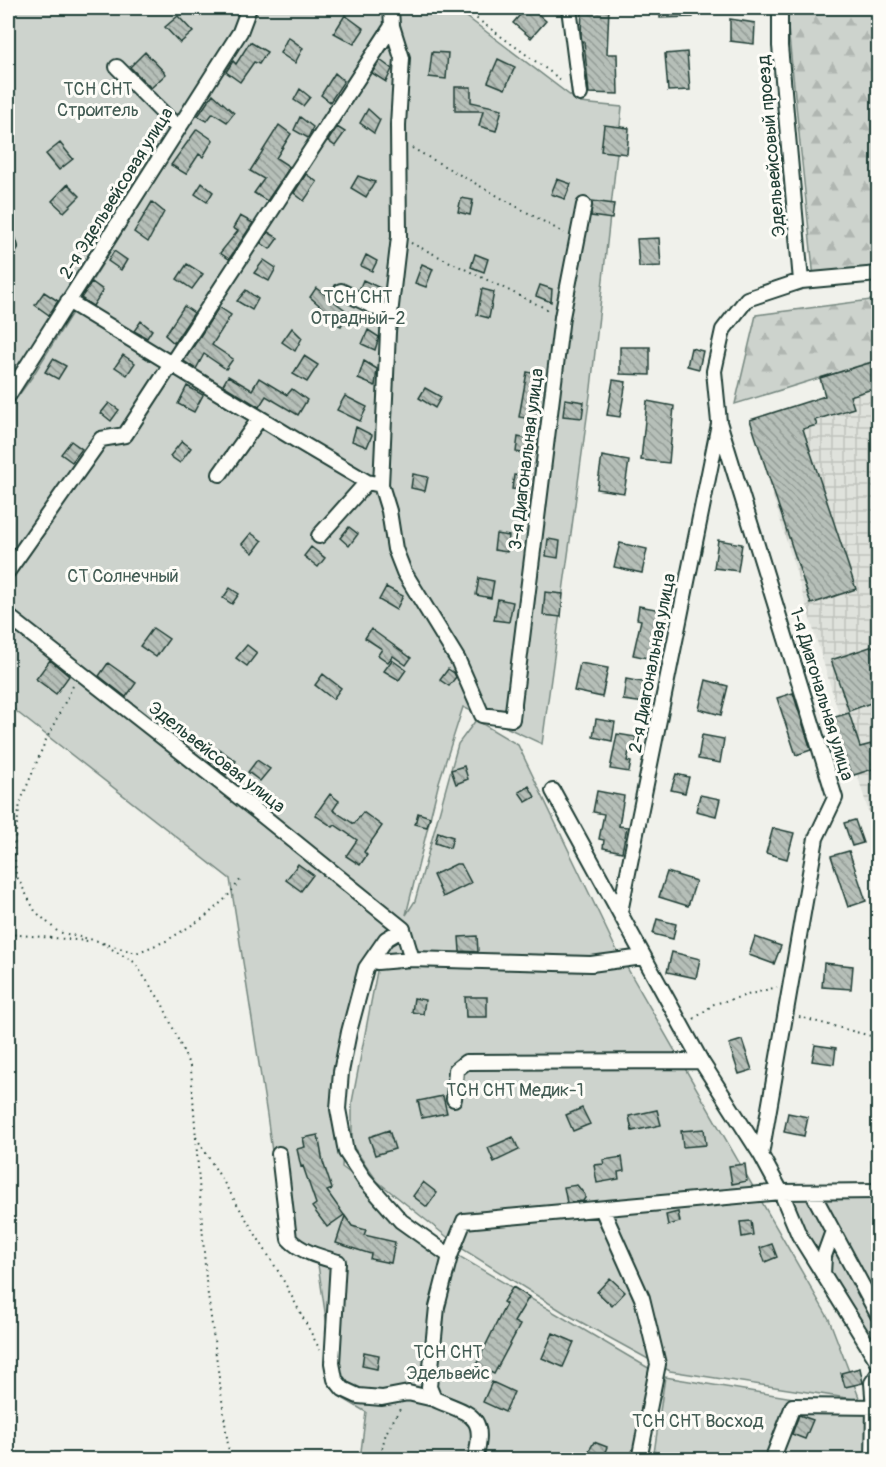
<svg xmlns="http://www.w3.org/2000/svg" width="886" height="1467" font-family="Pangolin,sans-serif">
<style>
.industrial{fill:url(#industrial-grid)}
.forest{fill:url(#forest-firs);stroke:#768880;stroke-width:1.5}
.garden{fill:#cdd3cd;stroke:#768880;stroke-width:1.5}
.building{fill:url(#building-back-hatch);stroke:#1f3d34;stroke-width:1.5}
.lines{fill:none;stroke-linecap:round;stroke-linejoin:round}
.minor-casing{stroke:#1f3d34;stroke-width:18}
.path{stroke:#1f3d34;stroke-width:2;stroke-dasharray:1.5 4.5;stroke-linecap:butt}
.minor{stroke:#fdfcf7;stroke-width:14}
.labels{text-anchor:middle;stroke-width:6;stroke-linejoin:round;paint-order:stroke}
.park-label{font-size:18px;fill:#425b53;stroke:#fdfcf7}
.street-label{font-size:18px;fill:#1f3d34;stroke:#fdfcf7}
</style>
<defs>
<pattern id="industrial-grid" width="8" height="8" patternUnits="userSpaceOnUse" patternTransform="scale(1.5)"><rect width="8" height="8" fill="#dfe2dc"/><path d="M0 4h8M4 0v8" fill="none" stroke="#bfc3bd"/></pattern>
<pattern id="forest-firs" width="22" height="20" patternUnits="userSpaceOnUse" patternTransform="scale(1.5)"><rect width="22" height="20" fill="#cdd3cd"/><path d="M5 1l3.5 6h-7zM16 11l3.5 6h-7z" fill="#b0b6b1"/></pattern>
<pattern id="building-back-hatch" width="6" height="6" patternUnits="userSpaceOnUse" patternTransform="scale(1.5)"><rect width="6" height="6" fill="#b6bfb8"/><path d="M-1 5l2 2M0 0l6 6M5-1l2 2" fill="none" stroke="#939c96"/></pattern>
</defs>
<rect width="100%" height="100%" fill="#f0f1eb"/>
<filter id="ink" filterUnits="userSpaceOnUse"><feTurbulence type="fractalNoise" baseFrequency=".0167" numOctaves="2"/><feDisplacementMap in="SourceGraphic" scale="12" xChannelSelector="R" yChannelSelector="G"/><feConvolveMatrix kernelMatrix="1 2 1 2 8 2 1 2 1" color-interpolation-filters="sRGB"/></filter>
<g filter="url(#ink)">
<path class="industrial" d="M878,380v463l-128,-423z"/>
<path class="forest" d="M786,8h92v264l-64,7z
M878,299v61l-143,44 21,-89z"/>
<path class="garden" d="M8,8h447l125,95 42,4 -31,281 -49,356 -79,-37 -24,75 -33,133 9,-14 43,-157 18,-24 42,25 96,200 215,374 31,81 -190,-29 -102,-56 -107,-67 -84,-67 -25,-36v-43l25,-131 18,-34 -23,30 -24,95 -6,105 120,91 200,118 -16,83h-286l6,-47 -24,-14 -7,-19 -18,-121 -32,-11 -18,-132 -37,-236 -222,-174v-295l24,-33 154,-247 -178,278z
M878,1196v162l-58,-97 -30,-62z
M665,1377l213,35 -3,47 -222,1z"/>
<path class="building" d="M526,8h5l15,13 -15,17 -18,-15z
M582,8h27l-2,46h10l1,40 -29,-1 -5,-51h-2l-1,-7z
M660,8h33v9l-33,1z
M345,15l19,14 -10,15 -20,-11z
M178,16l15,16 -13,11 -15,-16z
M730,19l25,4 -1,21 -24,-3z
M288,37l15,11 -8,15 -15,-10z
M250,42l17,10 -8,12 -5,-2 -14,20 -14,-10 7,-11 3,3z
M145,52l21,22 -15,14 -21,-21z
M432,52l16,1 -2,26 -17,-2z
M687,52l3,38 -22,1 -3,-37z
M498,59l17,8 -10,22 -17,-7z
M380,60l12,9 -6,13 -14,-9z
M335,73l9,8 -14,21 -9,-7z
M455,87h16v15l31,7 -6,22 -17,-5 4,-15h-28z
M300,89l10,8 -7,9 -9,-6z
M213,94l21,19 -7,9 -14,-9 -6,8 -9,-5z
M368,109l12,11 -6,13 -14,-10z
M300,117l13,10 -5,11 -14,-8z
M279,125l12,9 -15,24 14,9 -23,34 -13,-8 10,-14 -14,-8z
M604,125l25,3 -2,26 -26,-3z
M337,127l8,5 -10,14 -7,-5z
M197,129l16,11 -10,17 -4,-3 -13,20 -15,-9z
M60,143l13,16 -14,11 -13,-16z
M306,174l11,8 -13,19 -10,-8z
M358,176l17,6 -9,15 -15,-9z
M557,179l14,5 -6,15 -14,-5z
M202,183l11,9 -6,10 -12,-8z
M68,184l12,12 -16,16 -12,-11z
M461,198l12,2 -3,15 -12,-3z
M592,201l22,3 -2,15 -21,-3z
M152,202l12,10 -16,30 -14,-10z
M240,216l13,7 -24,36 -9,-6 18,-22 -5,-3z
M268,232l10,6 -8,11 -9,-6z
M659,238l2,28 -22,1 -2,-28z
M114,251l13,9 -6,10 -13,-9z
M475,254l13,5 -4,13 -13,-5z
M366,255l11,6 -5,10 -11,-5z
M264,260l12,8 -7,13 -15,-8z
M187,264l16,10 -11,15 -15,-10z
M422,264l11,5 -7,18 -11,-4z
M363,280l19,9 -4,10 -19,-9z
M92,282l11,8 -10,16 -12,-8z
M540,285l12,4 -1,13 -15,-6z
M316,288l32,24 -7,14 -12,-6 3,-4 -22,-19z
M482,289l12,3 -5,26 -12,-3z
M246,290l12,9 -6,11 -15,-9z
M44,292l14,9 -9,14 -14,-10z
M184,306l10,7 -20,30 -9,-8z
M219,307l12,8 -19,30 21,14 -7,10 -22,-15 -8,15 -12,-8z
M141,321l11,9 -5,8 -13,-7z
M292,328l10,10 -7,13 -13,-9z
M368,330l11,7 -4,13 -13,-6z
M620,347h30v28l-30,-1z
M691,348l12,3 -4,18 -12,-3z
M123,355l12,8 -8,12 -12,-8z
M304,356l14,9 -11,17 -14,-8z
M53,359l13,7 -8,13 -13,-7z
M879,360v27l-29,9 4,12 -39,12 2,5 -14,4 53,160 -45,15 -61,-184 75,-24 -5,-18z
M364,361l13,8 -2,17 -17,-7z
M527,372l15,3 -6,33 3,1 -2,11 -18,-3z
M228,376l24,14 7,-12 28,17 5,-6 15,11 -9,15 -32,-19 -7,11 -36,-22z
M613,380l13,2 -6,35 -13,-2z
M187,386l16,9 -9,17 -16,-8z
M425,388l16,9 -6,11 -16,-10z
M345,396l22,11 -7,14 -23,-11z
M565,399l19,3 -2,16 -19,-2z
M647,401l27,5 -5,57 -28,-3z
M109,403l10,7 -8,11 -10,-8z
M356,427l16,8 -5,12 -15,-6z
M518,437l19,4 -3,14 -18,-3z
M71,441l11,8 -10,13 -11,-8z
M182,441l9,7 -11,15 -10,-7z
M602,456l27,5 -5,32 -27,-4z
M413,474l15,3 -3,14 -14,-3z
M514,475l16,2 -2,14 -16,-2z
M349,527l9,7 -9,12 -9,-8z
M251,533l11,8 -9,12 -11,-9z
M496,534l13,2 -2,16 -13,-2z
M548,539l12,2 -2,17 -12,-2z
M718,540l24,4 -4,27 -24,-3z
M620,543l27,6 -5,24 -28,-6z
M311,547l14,11 -7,9 -14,-11z
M479,578l15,3 -3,17 -15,-3z
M386,587l17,9 -7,14 -17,-10z
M230,588l9,6 -7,10 -9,-6z
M545,592l18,2 -2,23 -18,-2z
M498,599l15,3 -4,20 -15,-2z
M639,606l33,6 -3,13 -4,-1 -8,36 -24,-5 8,-35 -4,-1z
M153,628l16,11 -13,18 -16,-11z
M371,629l40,29 -5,7 -13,-9 -5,6 -10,-7 4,-6 -17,-11z
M879,644v56l-30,11 -18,-51z
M247,645l10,8 -10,13 -11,-8z
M50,660l19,16 -13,18 -20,-15z
M392,660l14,10 -7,10 -15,-9z
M108,663l28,20 -10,14 -27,-21z
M580,663l28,5 -6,29 -28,-6z
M448,669l6,4 2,4 -7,9 -9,-6z
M323,674l18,14 -8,11 -18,-14z
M626,679l22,4 -3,20 -22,-3z
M706,680l22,6 -7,29 -22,-6z
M793,693l18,57 -15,5 -19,-57z
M849,713l11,34 19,-5v25l-28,9 -19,-58z
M596,719l19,3 -3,19 -19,-4z
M617,734l19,3 -2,10h-4l-3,14 4,1 -2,10 -19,-3z
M702,735l22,4 -4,24 -22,-4z
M219,749l17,12 -10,14 -17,-13z
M257,760l13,9 -10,12 -12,-9z
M464,766l4,13 -12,5 -5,-14z
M676,774l13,3 -4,16 -14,-3z
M529,786l6,11 -9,5 -7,-10z
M597,791l27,5 -5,30 8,1 -5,25 -19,-4 1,-8 -5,-1 5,-25 -11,-2z
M330,794l9,7 -6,9 21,14 9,-12 19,14 -18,26 3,3 -7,10 -14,-9 11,-16 -22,-15 -2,2 -18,-12z
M700,795l20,4 -4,17 -20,-5z
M418,813l12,4 -3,10 -12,-3z
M855,820l8,23 -11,3 -8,-23z
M773,828l21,5 -7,26 -21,-6z
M438,832l15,5 -3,11 -15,-5z
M849,851l17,50 -18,6 -17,-51z
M298,864l15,11 -12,16 -15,-11z
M456,864h5l10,19 -28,14 -10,-22z
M667,872l29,9 -8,25 -29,-9z
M657,919l19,5 -3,15 -20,-5z
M477,936l1,16 -18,-1 -1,-14z
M755,937l26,9 -7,18 -25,-9z
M672,952l28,7 -4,19 -29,-6z
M824,963l29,3 -2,23 -29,-2z
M465,997h22v20h-21z
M414,998l11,2 -2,14 -11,-2z
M742,1040l10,30 -13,4 -10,-30z
M815,1045l21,3 -2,16 -22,-3z
M443,1096l4,17 -25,5 -4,-17z
M582,1108l8,16 -17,7 -7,-16z
M657,1110l4,15 -29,6 -3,-15z
M788,1113l20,4 -4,19 -20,-4z
M704,1129l2,16 -23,2 -2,-16z
M389,1130l6,19 -20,6 -6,-18z
M318,1135l5,27 9,27 -5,2 17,24 -17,12 -15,-20 4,-3 -13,-38 -2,1 -4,-18 8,-2 -2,-9z
M513,1137l6,13 -25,12 -6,-14z
M622,1157l2,14 -6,1 1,7 -22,4 -3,-18 10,-1 -1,-4z
M745,1164l2,17 -15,3 -3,-18z
M423,1182l14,11 -10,14 -14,-11z
M577,1185l8,10v3l-2,3 -16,2 -3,-16z
M678,1212l2,10 -12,3 -2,-10z
M345,1216l7,10 14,4 -2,5 31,7 -4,21 -21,-4 1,-5 -35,-11z
M751,1221l2,14 -11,2 -2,-15z
M772,1244l5,13 -12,5 -5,-14z
M610,1278l15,14 -13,14 -15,-14z
M513,1287l16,10 -15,25 6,3 -26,49 -18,-9 30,-61 -3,-2z
M553,1333l21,9 -11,25 -21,-9z
M364,1352l15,3 -2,14 -15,-3z
M860,1368l3,15 -18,4 -4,-14z
M492,1382l22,10 -9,20 -22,-10z
M799,1415l14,5 -8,19 -13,-5z
M594,1442l13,5 -4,10 -14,-6z"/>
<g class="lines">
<g class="minor-casing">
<path id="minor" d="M391,8l1,18 10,32 -4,67 1,112 -11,95 -7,153 8,26 6,38 9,23 54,88 24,55 30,4 50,-402 22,-112
M569,8l11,86
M780,8v38l21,235
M117,67l61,61
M8,241l2,6 -2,2
M341,291l50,24
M68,301l233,142 66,39 14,3
M8,396l232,-364 9,-24
M220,474l40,-56
M319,536l48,-54
M8,571l93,-132 24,-4 267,-409
M8,616l255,200 140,113 9,30
M553,791l148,270 60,94 20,37 18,43 79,127
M620,912l99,-488
M403,929l-17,10 -20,29 -17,64 -8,40 -3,37 8,43 18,27 37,42 49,35 -13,51 -8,80 5,12c37,16 53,15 41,61
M377,962l35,-3 179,5 52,-7
M454,1099l2,-29 10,-8 235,-1
M279,1154l10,85c12,13 32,18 49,23l-6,101 3,16 8,10 15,7 24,2 26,-5 26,6
M761,1155l55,-317 19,-40 -116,-376 -5,-51 9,-41 24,-31 54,-18 77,-7
M812,1192l66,123
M602,1209l40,89 16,66 -19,96
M450,1256l14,-35 317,-29 97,-1
M823,1274l1,-18 9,-25
M772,1460l21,-54 85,1
M873,1460l1,-52 -2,-25 6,-9"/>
</g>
<path class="path" d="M462,8l102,74
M412,148l152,85
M411,243l140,68
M73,686l-28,56 -25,61 -6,43 2,29 19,36 23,21 40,9 36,21 28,41 29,66 15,211 24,180
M8,850l7,22
M8,934l80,7
M103,943l33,10 30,-12 39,-24 22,-20 14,-18
M799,1017l72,19 7,6
M694,1019l20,-15 63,-17
M196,1137l85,139 39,74
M379,1460l7,-27 14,-24"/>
<use href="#minor" class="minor"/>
</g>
</g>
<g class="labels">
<g class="park-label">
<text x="98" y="95">ТСН СНТ<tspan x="98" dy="21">Строитель</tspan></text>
<text x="358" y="303">ТСН СНТ<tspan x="358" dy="21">Отрадный-2</tspan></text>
<text x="123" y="582">СТ Солнечный</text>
<text x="515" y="1096">ТСН СНТ Медик-1</text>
<text x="448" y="1358">ТСН СНТ<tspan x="448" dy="21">Эдельвейс</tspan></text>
<text x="698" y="1427">ТСН СНТ Восход</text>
</g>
<g class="street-label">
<text transform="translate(771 146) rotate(-95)" y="6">Эдельвейсовый проезд</text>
<text transform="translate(116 193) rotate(-58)" y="6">2-я Эдельвейсовая улица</text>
<text transform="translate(526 459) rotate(-83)" y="6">3-я Диагональная улица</text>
<text transform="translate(652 663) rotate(-79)" y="6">2-я Диагональная улица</text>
<text transform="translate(822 694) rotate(73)" y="6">1-я Диагональная улица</text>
<text transform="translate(217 757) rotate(38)" y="6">Эдельвейсовая улица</text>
</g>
</g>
<rect width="886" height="1467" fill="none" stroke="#fdfcf7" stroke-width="30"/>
<rect x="15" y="15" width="856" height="1437" fill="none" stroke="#1f3d34" stroke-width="2" filter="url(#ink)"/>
</svg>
